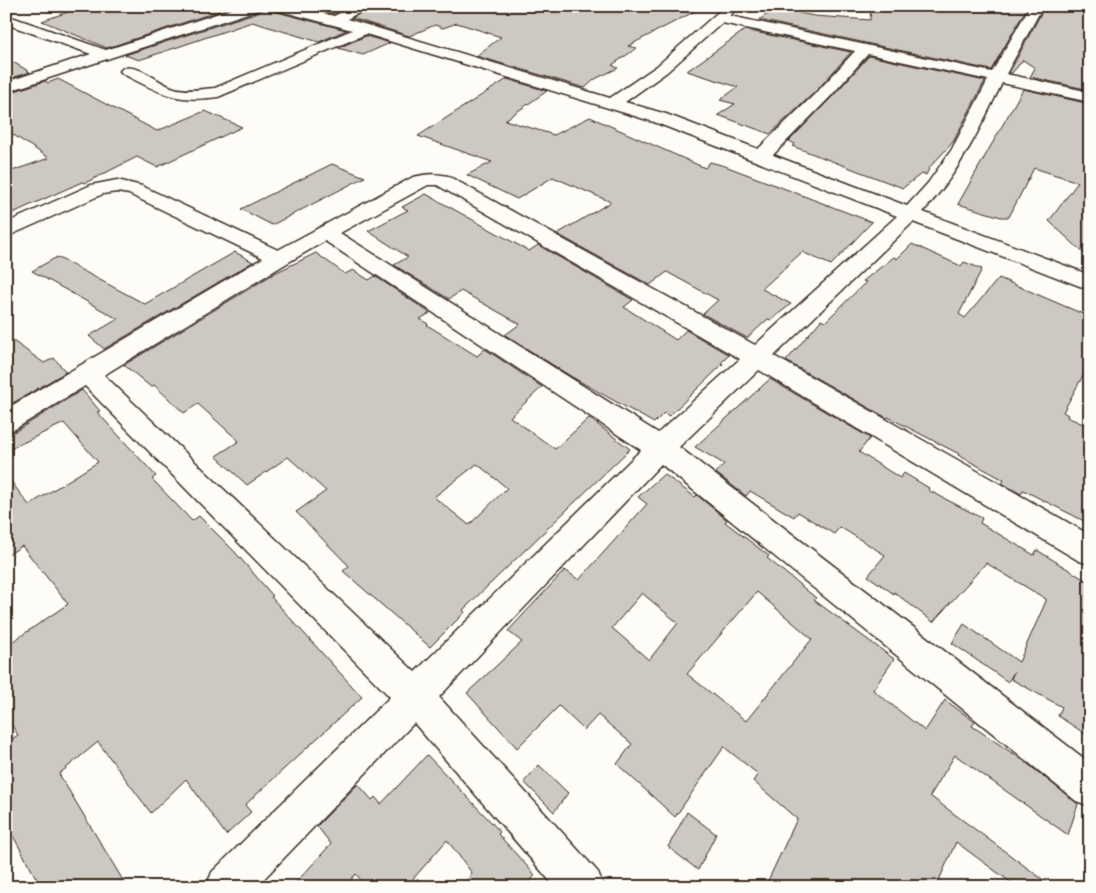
<svg xmlns="http://www.w3.org/2000/svg" width="1096" height="893" font-family="Caveat,sans-serif">
<style>
.building{fill:#cdc8c2;stroke:#3b2a1e;fill-rule:evenodd}
.lines{fill:none;stroke-linecap:round;stroke-linejoin:round}
.minor-casing{stroke:#3b2a1e;stroke-width:3}
.minor{fill:#fdfcf7;fill-rule:evenodd}
</style>
<rect width="100%" height="100%" fill="#fdfcf7"/>
<filter id="ink" filterUnits="userSpaceOnUse"><feTurbulence type="fractalNoise" baseFrequency=".02" numOctaves="2"/><feDisplacementMap in="SourceGraphic" scale="10" xChannelSelector="R" yChannelSelector="G"/><feConvolveMatrix kernelMatrix="1 2 1 2 8 2 1 2 1" color-interpolation-filters="sRGB"/></filter>
<g filter="url(#ink)">
<path class="building" d="M85,6h149l-127,42 -65,-27z
M263,6h7l3,5 73,19 -27,12 -67,-20 -113,38 -14,-5 136,-44z
M304,6h45l-15,8z
M373,6h332l-77,40 9,2 -25,17 6,3 -23,11 -10,9 -109,-32 25,-19 -44,-14 -14,5 -8,-3 -26,11 -57,-18z
M871,6h157l-37,64 -232,-50 17,-12 38,8 56,4z
M1045,6h29l16,3v31l-5,11 5,1v38l-60,-13 5,-9 -12,-8 -11,13h-3z
M745,30l106,22 -34,38 -47,44 -52,-19 17,-11 -15,-4 18,-13 -51,-16z
M366,36l24,7 -27,12 -25,-7z
M869,56l116,25 -32,61 -23,25 -4,8 -5,-1 -18,14 -111,-42 3,-2 -6,-3 42,-43z
M6,58l24,14 -24,8z
M58,79l99,52 48,-20 37,16 -85,40 -20,-10 -52,26 -3,-1 -76,34v-43l43,-15 -43,-28v-36l39,-13 3,2z
M507,79l40,12 -42,29 49,15 36,-18 115,51 5,-6 15,4 147,56 -41,43 -29,-13 -40,37 29,15 -20,16 -3,-1 -21,19 -44,-24 15,-14 -51,-28 -17,13 -93,-51 54,-32 -58,-25 -36,22 -50,-24 25,-13 -74,-26z
M1023,89l67,15v155l-41,-38 29,-39 -44,-14 -25,49h-8l-43,-13z
M332,164l33,13 -93,48 -31,-16z
M426,194l103,57 9,-6 95,55 -9,7 52,33 10,-10 43,25 -8,8 2,1 -54,52 -5,-3 -10,10 -82,-46 -67,-42 15,-11 -59,-33 -12,8 -55,-34 14,-8 -40,-26 40,-21 -6,-3z
M912,244l49,22 3,-4 18,7 -23,45 6,4 34,-40 91,39v46l-27,49 5,3 -1,2 23,10v97l-67,-34 -2,4 -19,-11 2,-3 -46,-25 1,-1 -71,-37 -1,1 -101,-57 35,-41 4,2 41,-40 -3,-1 31,-24 3,2z
M235,252l18,10 -149,87 -15,-13 29,-17 -86,-48 25,-14 88,47z
M316,253l29,21 8,-4 16,10 6,-4 55,37 -10,6 8,5 -1,1 50,31 8,-7 57,38 -32,30 45,32 34,-31 41,31 -167,161 2,2 -35,35 -87,-76 6,-5 -53,-54 30,-21 -38,-34 -41,28 -31,-29 23,-15 -41,-37 -14,9 -30,-28 -3,2 -27,-22 151,-92zM477,464l30,24 -38,37 -35,-28z
M6,336l38,27 10,-5 12,14 -60,35z
M770,379l100,59 -11,14 41,26 4,-5 25,15 -1,2 54,28 -2,5 54,32 3,-5 53,33v154l-32,-21 4,-9 -51,-28 3,-7 -6,10 -56,-39 12,-19 55,38 27,-61v-2l-60,-36 -53,59 -39,-30v2l-26,-18 17,-21 -45,-28 -6,7 -36,-22 -4,5 -44,-26 -4,5 -30,-23 8,-9 -29,-17z
M82,390l18,21 -3,1 59,64 -4,3 40,42 7,-5 35,35 39,45 -2,1 91,100 -117,108 6,7 -25,23 -40,-56 -35,34 -53,-71 -39,32 68,113h-86l-35,-64v-80l12,-8 -12,-19v-70l62,-42 -46,-58 -16,10v-81l23,30 69,-43 -34,-39 -58,28v-17l10,-3z
M664,474l31,23 2,-2 30,25 -2,2 44,34 -2,2 49,40 -2,2 80,59 -21,31 52,41 20,-31 30,22 -3,4 52,35 54,43 -10,31 -113,-80 -25,41 123,91h-36l-61,-45 -20,45h-171l32,-68 -44,-38 5,-7 -34,-27 -49,70 -58,-53 15,-20 -34,-29 -14,15 -25,-24 -42,42 -50,-55 55,-51 -14,-11 57,-61 14,10 68,-76 -9,-7zM757,592l55,47 -66,82 -59,-47zM642,593l36,30 -29,37 -37,-32z
M427,755l65,68 8,9 -2,2 37,41 -9,12h-65l11,-14 -25,-33 -41,47h-40l-10,-13 -12,13h-52l39,-43 -14,-18 41,-42 14,16 3,-3 6,7z
M539,765l29,28 -14,19 -30,-30z
M687,812l29,22 -18,36 -30,-23z"/>
<g class="lines">
<g class="minor-casing">
<path id="minor" d="M241,6h20l-1,3 -254,83v-10l85,-28 -85,-30v-9l100,35z
M272,6h23l39,10 20,-10h17l-24,13 263,79 47,-32 68,-60h14l-9,10 262,56 38,-66h13l-37,68 84,18v10l-88,-19c-24,49 -42,88 -79,129l167,63v15l-177,-68 -139,134 316,179v29l-11,-3 -320,-191 -80,77 411,316v43l-14,-5 -415,-337 -222,233 159,175 6,15h-49l-141,-164 -158,164h-50l6,-15 178,-175 -305,-311 -70,43 -9,3v-23l257,-151 -134,-64 -12,-2 -14,2 -97,43v-14l85,-38 26,-5 25,6 136,64 135,-73c13,-3 22,-4 35,-1l307,169 142,-129 -243,-94 -288,-88 -148,63c-44,6 -57,-4 -95,-23l-3,-3 3,-3c17,-4 35,15 51,20 14,4 28,1 41,0l137,-58 -79,-21zM722,23l133,28 -37,40 -60,58 -92,-35 -41,-12 42,-30zM868,54l120,26 -36,69 -24,34 -21,23 -134,-51 57,-58zM428,185h9l303,174 -82,74 -318,-200zM325,241l316,209 -226,222 -311,-297 183,-112z"/>
</g>
<use href="#minor" class="minor"/>
</g>
</g>
<rect width="1096" height="893" fill="none" stroke="#fdfcf7" stroke-width="25"/>
<rect x="12" y="12" width="1071" height="868" fill="none" stroke="#3b2a1e" stroke-width="2" filter="url(#ink)"/>
</svg>
